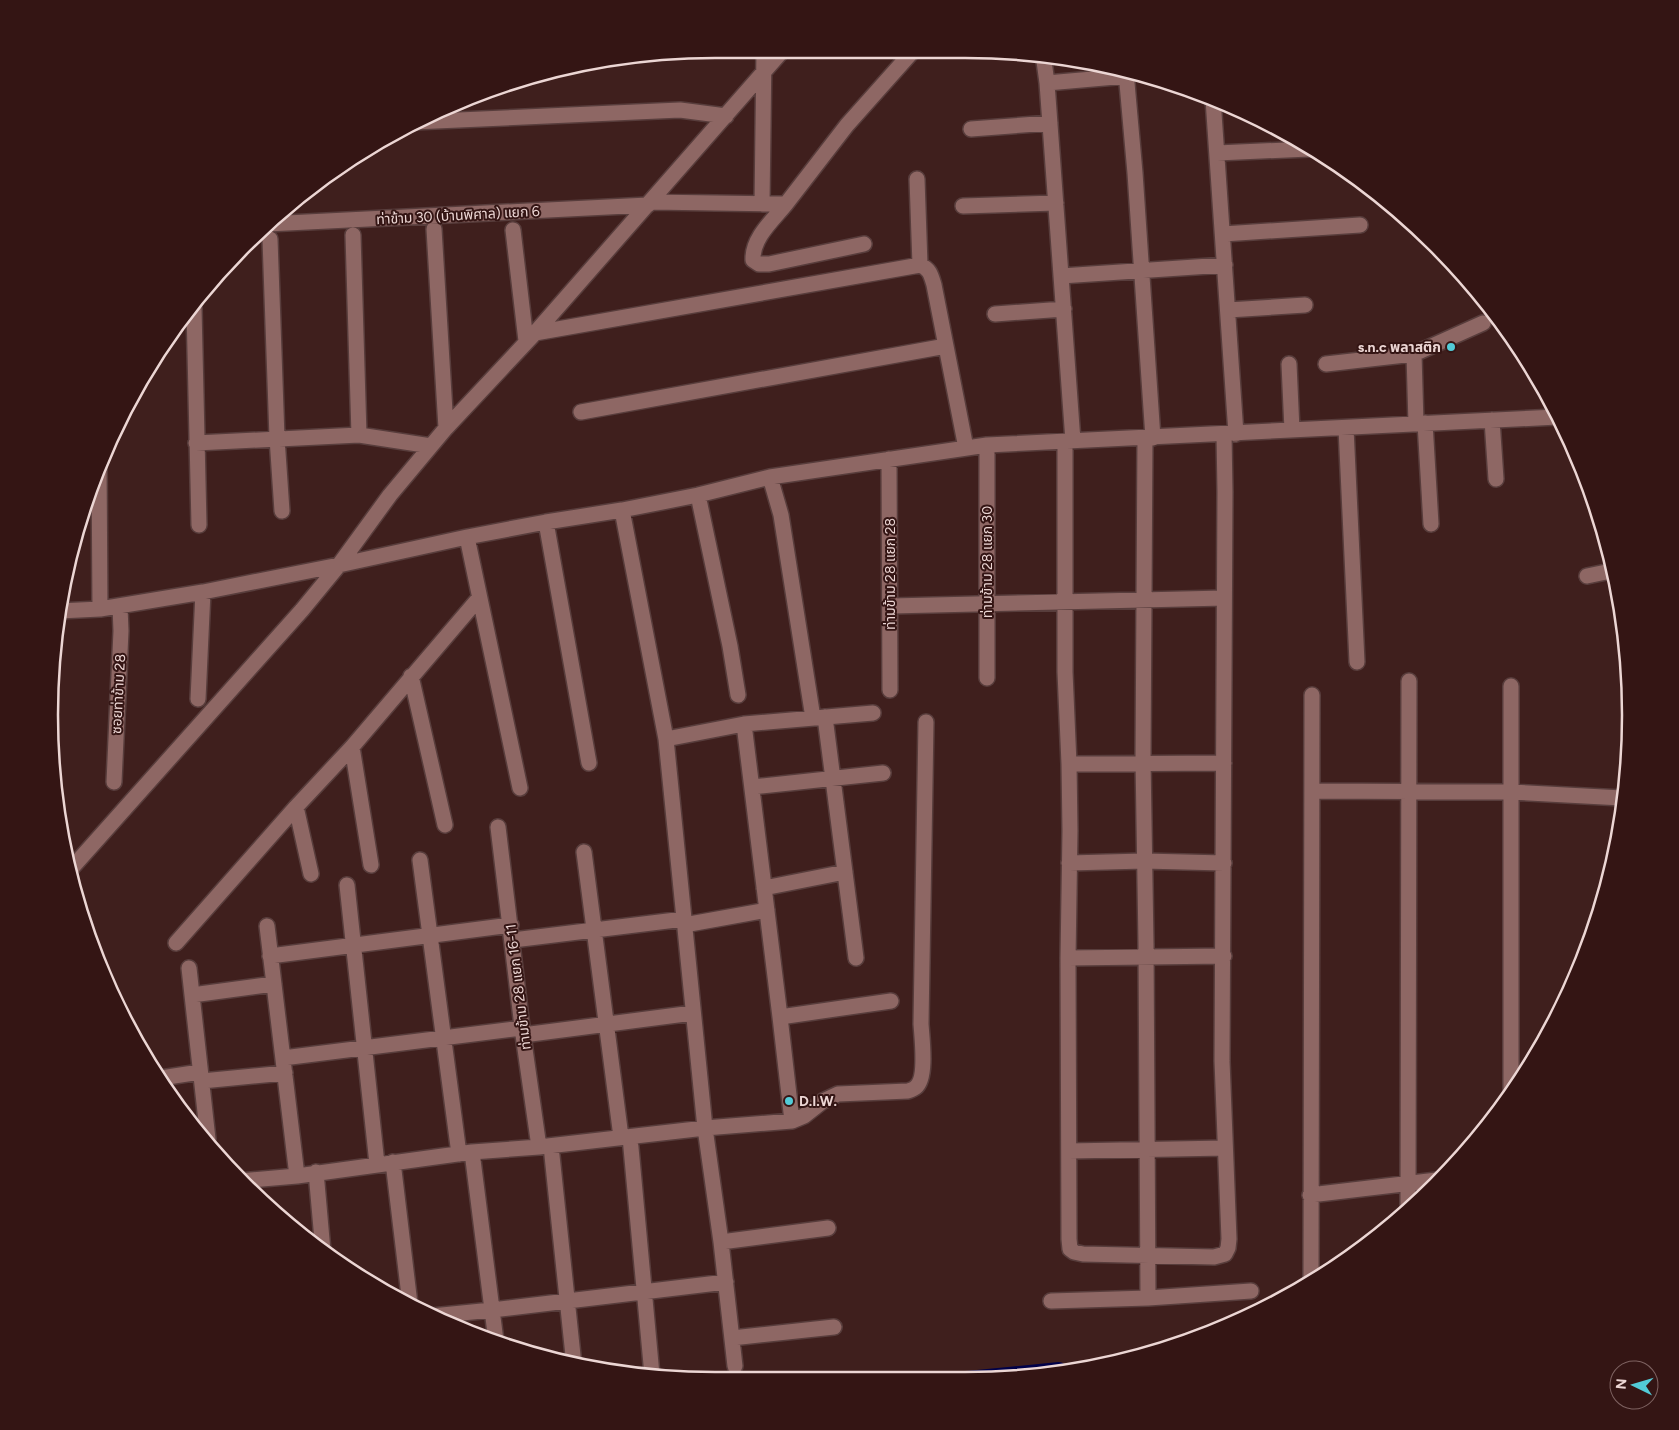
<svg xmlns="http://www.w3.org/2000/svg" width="1679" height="1430" font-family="Figtree,'Noto Sans Thai',sans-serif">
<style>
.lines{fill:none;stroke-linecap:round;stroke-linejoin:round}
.canal{stroke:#000049;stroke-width:16}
.minor-casing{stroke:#583d3c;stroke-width:18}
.minor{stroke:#8e6764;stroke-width:15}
.poi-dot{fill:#52cbd7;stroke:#341514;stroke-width:2}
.labels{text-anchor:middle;stroke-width:4;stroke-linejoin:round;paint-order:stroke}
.street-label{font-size:14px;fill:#ecd6d4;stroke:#341514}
.poi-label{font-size:14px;font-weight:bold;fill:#ecd6d4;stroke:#341514;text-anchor:end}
.rim{fill:none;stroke:#ecd6d4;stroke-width:2.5}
</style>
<rect width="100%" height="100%" fill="#3f1f1d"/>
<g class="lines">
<path class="canal" d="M957,1380l102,-10"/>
<g class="minor-casing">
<path id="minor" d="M1043,54l4,29 26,358
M1126,72l9,101 18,265
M1047,83l80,-7
M1213,99l23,335
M413,122l267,-12 46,6
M971,129l79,-6
M1217,153l92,-4
M917,179l3,86
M651,202l135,2 61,-79 65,-73
M762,204l2,-154
M786,204c-13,16 -34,34 -33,56l6,4h10l95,-20
M963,206l93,-3
M267,224l381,-19
M434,229l12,199
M513,230l13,111
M1223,234l137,-9
M353,235l6,200
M270,239l7,199 5,73
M1061,276l164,-11
M194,308l5,217
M1228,310l77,-5
M995,314l69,-5
M535,333l385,-68c10,4 11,10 14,20l32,163
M1414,354l2,70
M1289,364l3,66
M1326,364l88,-10 69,-31
M581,412l365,-66
M1492,420l4,59
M1425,423l6,101
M1346,428l11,234
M1145,438l-2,322 3,184 2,354
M1065,442v230l4,92 1,67 -2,127 1,281 1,10 4,3 9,2 131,3 11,-3 3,-6 1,-9 -7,-178 3,-569 -1,-58
M196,443l163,-8 72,11
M889,459l1,231
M99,462l1,147
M770,477l11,38 32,203
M698,495l32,151 8,49
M622,510l44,229
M546,522l43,241
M467,537l53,251
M1587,576l24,-5
M891,606l333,-8
M59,611l41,-2 103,-17 136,-27 128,-28 79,-15 76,-12 76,-15 72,-18 190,-28 27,-4 570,-28
M411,676l34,149
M987,678v-233
M198,699l5,-107
M825,717l31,241
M744,724l36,293 12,104
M352,747l19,118
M1069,764l155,-1
M114,782l7,-151 -1,-24
M752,787l131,-14
M1312,791l200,1 110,6
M296,807l15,67
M498,827l25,208 16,112
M584,852l37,285
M420,860l39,294
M1069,863l75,-2 80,2
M70,870l232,-260 37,-45 51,-70 56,-67 89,-95 248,-283
M347,885l30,279
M764,888l81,-16
M684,925l83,-15
M267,926l30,250
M513,940l171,-21
M176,943l120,-136 56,-60 127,-149
M270,956l241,-31
M1068,958l156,-2
M189,968l19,171
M192,995l82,-11
M780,1017l111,-16
M523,1035l170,-22
M283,1058l239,-30
M161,1078l39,-6
M202,1081l83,-8
M1511,1091v-405
M630,1137l22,238
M551,1146l23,219
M1069,1151l156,-3
M472,1152l24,189
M393,1162l17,142
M316,1172l7,79
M240,1181l57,-5 175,-24 67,-5 166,-19 87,-7 12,-5 19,-15 15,-7 70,-3c3,-1 6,-2 8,-4 11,-9 6,-48 5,-63l5,-302
M1310,1195l127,-15
M1408,1211l1,-530
M721,1242l107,-14
M1311,1282l1,-587
M1051,1301l97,-3 103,-7
M432,1316l60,-6 234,-28
M732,1338l102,-11
M735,1366l-14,-124 -16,-114 -39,-389 78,-15 129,-11"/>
</g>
<use href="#minor" class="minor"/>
</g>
<g class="poi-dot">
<circle cx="1451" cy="347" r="5"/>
<circle cx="789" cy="1101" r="5"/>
</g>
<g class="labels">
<g class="street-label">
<text transform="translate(458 215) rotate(-3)" y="5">ท่าข้าม 30 (บ้านพิศาล) แยก 6</text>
<text transform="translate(987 562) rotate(-90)" y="5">ท่ามข้าม 28 แยก 30</text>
<text transform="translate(890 574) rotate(-90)" y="5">ท่ามข้าม 28 แยก 28</text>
<text transform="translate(118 694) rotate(-87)" y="5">ซอยท่าข้าม 28</text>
<text transform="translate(518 987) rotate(-97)" y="5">ท่ามข้าม 28 แยก 16-11</text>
</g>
<g class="poi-label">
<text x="1441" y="352">s.n.c พลาสติก</text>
<text x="799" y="1106" text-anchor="start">D.I.W.</text>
</g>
</g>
<path d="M0 0H1679V1430H0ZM715 58H965A657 657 0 0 1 1622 715V715A657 657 0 0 1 965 1372H715A657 657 0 0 1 58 715V715A657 657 0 0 1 715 58Z" fill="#341514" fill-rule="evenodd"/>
<path class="rim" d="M715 58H965A657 657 0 0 1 1622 715V715A657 657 0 0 1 965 1372H715A657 657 0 0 1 58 715V715A657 657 0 0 1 715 58Z"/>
<g transform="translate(1634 1385) rotate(275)"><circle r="24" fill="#341514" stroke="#7e6261"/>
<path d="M0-4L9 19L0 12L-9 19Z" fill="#52cbd7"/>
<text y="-8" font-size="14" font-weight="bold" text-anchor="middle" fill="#ecd6d4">N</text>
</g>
</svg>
